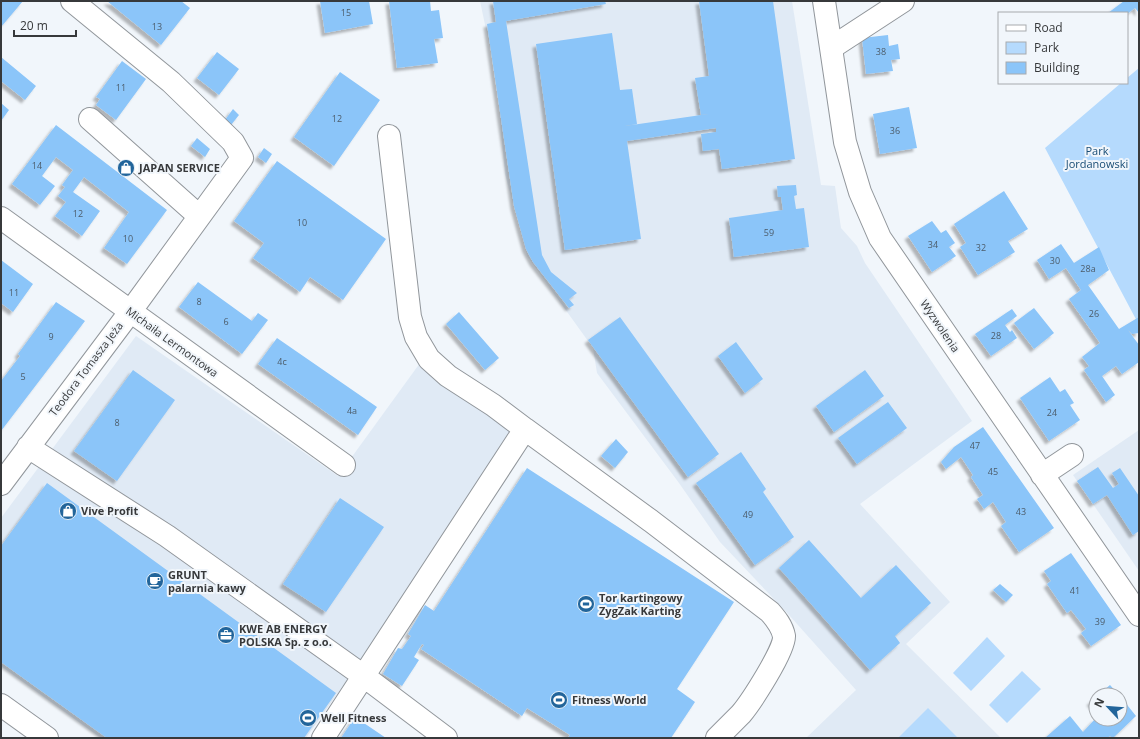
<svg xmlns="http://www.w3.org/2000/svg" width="1140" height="739" font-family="'Open Sans',sans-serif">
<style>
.built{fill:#e0eaf5}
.green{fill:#b5dafd}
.building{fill:#8bc5f9;filter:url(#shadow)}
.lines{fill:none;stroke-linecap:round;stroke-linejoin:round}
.minor-casing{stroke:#91969b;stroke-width:24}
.minor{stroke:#fff;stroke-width:22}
.labels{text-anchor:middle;stroke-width:4;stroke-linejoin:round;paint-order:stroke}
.number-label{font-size:9px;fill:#4c5c6a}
.park-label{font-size:11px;fill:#174c75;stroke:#f1f6fb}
.poi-label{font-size:11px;font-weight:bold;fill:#37393b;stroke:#f1f6fb;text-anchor:start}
.street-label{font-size:11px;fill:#37393b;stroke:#f1f6fb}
</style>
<defs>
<filter id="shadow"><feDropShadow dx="-3.5" dy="3.5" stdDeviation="1" flood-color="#0004"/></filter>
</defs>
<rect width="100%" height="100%" fill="#f1f6fb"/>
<path class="built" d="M480,1h312l29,184 14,1 6,42 16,18 8,17 107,158 -112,83 90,98 -44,42 95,94h-195l50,-48 -67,-75 -69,-73 -41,-59 -82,-110 -4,-25 -66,-92 -22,-82 -9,-97z
M136,336l202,140 82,-113 94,66 -174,261 -34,48h-205l-100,-72v-148z
M1139,430v141l-66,-96z"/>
<path class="green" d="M1139,68v257l-94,-177 76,-65h6v-5z
M987,637l18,19 -34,35 -18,-18z
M1022,671l19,18 -34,34 -18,-18z
M928,708l30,30h-60z"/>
<path class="building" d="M1,1h22l-22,26z
M107,1h74l9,7 -29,37z
M320,1h49l4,23 -48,9z
M389,1h41l1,10 8,-1 4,28 -9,1 4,24 -41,5z
M493,1h112l1,3 -100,17 36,234 9,17 26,21 -8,6 5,6 -5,3 -36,-46 -7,-13 -12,-43 -27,-182 9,-2z
M699,1h74l22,158 -73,10 -3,-20 -16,2 -2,-17 15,-2v-4l-89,13 14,98 -76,11 -29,-206 76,-11 8,57 12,-1 5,35 -12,2 90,-13 -14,2 -6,-37 14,-2z
M1124,1h15v12l-4,-5 -8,6 -19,-1z
M888,35l1,11 9,-2 2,15 -9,1 2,11 -27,3 -4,-36z
M217,52l22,17 -20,26 -22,-17z
M1,57l35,29 -11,14 -24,-19z
M122,61l24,18 -30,41 -20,-15 4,-6 -4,-2z
M340,72l40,28 -46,66 -40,-29z
M1,103l8,7 -8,11z
M909,107l8,41 -37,6 -7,-40z
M233,109l6,6 -8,10 -6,-5z
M56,125l111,85 -40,54 -23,-16 25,-36 -45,-35 -11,15 27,19 -18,25 -27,-20 11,-14 -8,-6 7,-9 -3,-2 11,-15 -17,-13 -14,19 13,10 -15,19 -28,-21z
M197,138l13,11 -5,8 -14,-11z
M264,148l8,6 -6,9 -8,-6z
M277,161l109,78 -43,61 -33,-23 -10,15 -47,-34 11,-15 -30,-22z
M796,185l1,10 -3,1 2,13 8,-1 5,39 -75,10 -5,-39 54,-8 -2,-13h-3l-1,-11z
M1004,191l24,38 -20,12 7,11 -37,23 -18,-28 6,-4 -12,-19z
M932,221l9,12 5,-3 9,13 -6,4 7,9 -24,16 -24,-36z
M1061,244l13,19 25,-16 10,23 -21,15 31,44 20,-12v16l-7,1 -4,-4 11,15v17l-17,12 -6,-8 -14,10 13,19 -9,7 -22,-32 5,-4 -7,-9 18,-14 -31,-44 12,-9 -15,-22 -17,11 -12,-19z
M1,260l32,24 -20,28 -12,-9z
M198,282l54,39 6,-8 10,7 -26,34 -63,-47z
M56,302l29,19 -84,110v-50l19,-25 -2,-2z
M1034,308l20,25 -20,16 -20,-26z
M1012,309l5,7 -12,9 5,7 2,-2 5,8 -26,18 -16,-22z
M459,312l40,46 -14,12 -39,-46z
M620,317l99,137 -31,23 -100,-137z
M277,338l100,69 -19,28 -100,-71z
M736,342l27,37 -18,14 -27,-37z
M133,370l42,30 -58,81 -43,-30z
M865,370l19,26 -50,36 -18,-26z
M1050,377l10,15 5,-3 9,14 -4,2 10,15 -31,21 -29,-43z
M888,402l19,26 -50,36 -19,-26z
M983,427l71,101 -35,24 -18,-26 5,-4 -13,-20 -9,7 -7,-10 6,-4 -12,-18 2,-2 -12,-18 -15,12 -5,-7 13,-15z
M616,439l12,13 -13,16 -14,-12z
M741,452l25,37 -3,3 31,45 -39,28 -59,-82z
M1098,467l15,21 6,-4 -7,-11 8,-5 19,28v35l-6,4 -26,-40 -14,9 -16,-23z
M527,468l207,134 -57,87 18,13 -24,36h-103l2,-3 -43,-27 -5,8 -101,-67 3,-4 -2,-1 -8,13 5,3 -17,26 -19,-12 15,-26 4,1 9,-13 -3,-2 17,-29 9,6z
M47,483l289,210 -32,45h-197l-106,-76v-116z
M340,498l44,29 -58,85 -43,-28z
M809,540l52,58 35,-33 35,38 -36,33 5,7 -30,27 -91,-102z
M1071,553l50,72 -30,21 -10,-13 5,-4 -15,-19 -4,3 -20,-29 4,-3 -7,-10z
M1000,584l13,11 -7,7 -13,-12z
M1110,685l9,10h-21z
M1120,696l16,20 -23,22 -3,-2 -3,2h-62l25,-22 13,16 12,-13h25z
M1096,697v12l-6,-7z
M355,717l31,21h-45z"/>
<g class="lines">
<g class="minor-casing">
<path id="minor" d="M824,1l21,141 15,50 20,46 259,377
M831,48l72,-47
M90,119l109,97
M389,136l21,181 6,20 13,22 19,17 45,29 32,24
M1,218l343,247
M28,447l139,89 198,141 81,61
M1042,475l30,-20
M1,484l129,-172 112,-154 -9,-16 -62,-60 -99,-81
M1,705l46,33
M323,738l202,-309 126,92 119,91c6,7 12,14 14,24 1,14 -33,66 -43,78 -8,8 -16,16 -24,24"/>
</g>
<use href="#minor" class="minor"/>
</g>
<defs>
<g id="shop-disc" transform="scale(0.9)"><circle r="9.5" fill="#22659b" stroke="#f1f6fb"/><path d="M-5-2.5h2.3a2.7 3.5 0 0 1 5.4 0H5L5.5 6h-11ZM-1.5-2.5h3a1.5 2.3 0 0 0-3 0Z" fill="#fff"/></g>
<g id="cafe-disc" transform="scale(0.9)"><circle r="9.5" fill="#22659b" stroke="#f1f6fb"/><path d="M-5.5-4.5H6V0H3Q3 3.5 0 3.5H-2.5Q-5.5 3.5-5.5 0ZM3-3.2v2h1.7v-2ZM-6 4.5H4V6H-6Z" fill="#fff"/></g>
<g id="stadium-disc" transform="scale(0.9)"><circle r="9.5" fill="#22659b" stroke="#f1f6fb"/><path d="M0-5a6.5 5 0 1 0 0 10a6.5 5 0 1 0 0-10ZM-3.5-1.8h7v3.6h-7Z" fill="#fff"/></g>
<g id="office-disc" transform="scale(0.9)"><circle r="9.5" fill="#22659b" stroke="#f1f6fb"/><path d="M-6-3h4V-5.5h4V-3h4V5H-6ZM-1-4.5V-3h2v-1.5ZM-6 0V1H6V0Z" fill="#fff"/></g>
</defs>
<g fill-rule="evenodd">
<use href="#shop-disc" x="126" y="168"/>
<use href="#shop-disc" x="68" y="511"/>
<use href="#cafe-disc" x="155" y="581"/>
<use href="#stadium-disc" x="586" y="604"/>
<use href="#office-disc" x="226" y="635"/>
<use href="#stadium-disc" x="559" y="700"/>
<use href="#stadium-disc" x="308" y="718"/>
</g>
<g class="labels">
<g class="number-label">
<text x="346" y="16">15</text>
<text x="157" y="30">13</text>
<text x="881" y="55">38</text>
<text x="121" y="91">11</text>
<text x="337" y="122">12</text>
<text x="895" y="134">36</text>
<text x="37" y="169">14</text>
<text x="78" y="217">12</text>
<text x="302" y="226">10</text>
<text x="769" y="236">59</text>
<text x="128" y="242">10</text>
<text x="933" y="248">34</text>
<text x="981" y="251">32</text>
<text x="1055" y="264">30</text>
<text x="1088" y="272">28a</text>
<text x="14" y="296">11</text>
<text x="199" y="305">8</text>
<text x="1094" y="317">26</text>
<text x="226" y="325">6</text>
<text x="996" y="339">28</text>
<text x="51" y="340">9</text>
<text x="282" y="365">4c</text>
<text x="23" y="380">5</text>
<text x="352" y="414">4a</text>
<text x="1052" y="416">24</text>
<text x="117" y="426">8</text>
<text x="975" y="449">47</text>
<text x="993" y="475">45</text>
<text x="1021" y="515">43</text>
<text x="748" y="518">49</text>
<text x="1075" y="594">41</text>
<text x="1100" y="625">39</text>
</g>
<g class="park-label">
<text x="1097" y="155">Park<tspan x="1097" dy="13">Jordanowski</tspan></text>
</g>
<g class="poi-label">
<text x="139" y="172">JAPAN SERVICE</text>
<text x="81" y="515">Vive Profit</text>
<text x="168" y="579">GRUNT<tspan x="168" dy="13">palarnia kawy</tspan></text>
<text x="599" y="602">Tor kartingowy<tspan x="599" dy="13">ZygZak Karting</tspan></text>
<text x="239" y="633">KWE AB ENERGY<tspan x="239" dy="13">POLSKA Sp. z o.o.</tspan></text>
<text x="572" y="704">Fitness World</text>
<text x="321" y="722">Well Fitness</text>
</g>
<g class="street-label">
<text transform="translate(940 326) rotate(56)" y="4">Wyzwolenia</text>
<text transform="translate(172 342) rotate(36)" y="4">Michaiła Lermontowa</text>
<text transform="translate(86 369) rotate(-53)" y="4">Teodora Tomasza Jeża</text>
</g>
</g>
<rect width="1140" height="739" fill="none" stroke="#37393b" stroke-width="4"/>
<rect x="998" y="12" width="130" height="72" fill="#f1f6fb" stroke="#a7aaae"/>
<rect x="1006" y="25" width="20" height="6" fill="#ffffff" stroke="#a7aaae"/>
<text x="1034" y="32" font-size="12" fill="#37393b">Road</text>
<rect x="1006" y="42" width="20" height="12" fill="#b5dafd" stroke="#a7aaae"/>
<text x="1034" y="52" font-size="12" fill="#37393b">Park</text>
<rect x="1006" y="62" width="20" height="12" fill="#8bc5f9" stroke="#a7aaae"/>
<text x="1034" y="72" font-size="12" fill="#37393b">Building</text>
<g transform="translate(1108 707) rotate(296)"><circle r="19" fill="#f1f6fb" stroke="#a7aaae"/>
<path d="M0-3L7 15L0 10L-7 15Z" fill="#22659b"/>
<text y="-6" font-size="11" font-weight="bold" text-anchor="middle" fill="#37393b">N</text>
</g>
<path d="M14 30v6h62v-6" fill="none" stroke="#37393b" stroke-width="2"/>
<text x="20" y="30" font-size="12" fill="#37393b" stroke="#f1f6fb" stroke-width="3" paint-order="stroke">20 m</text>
</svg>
